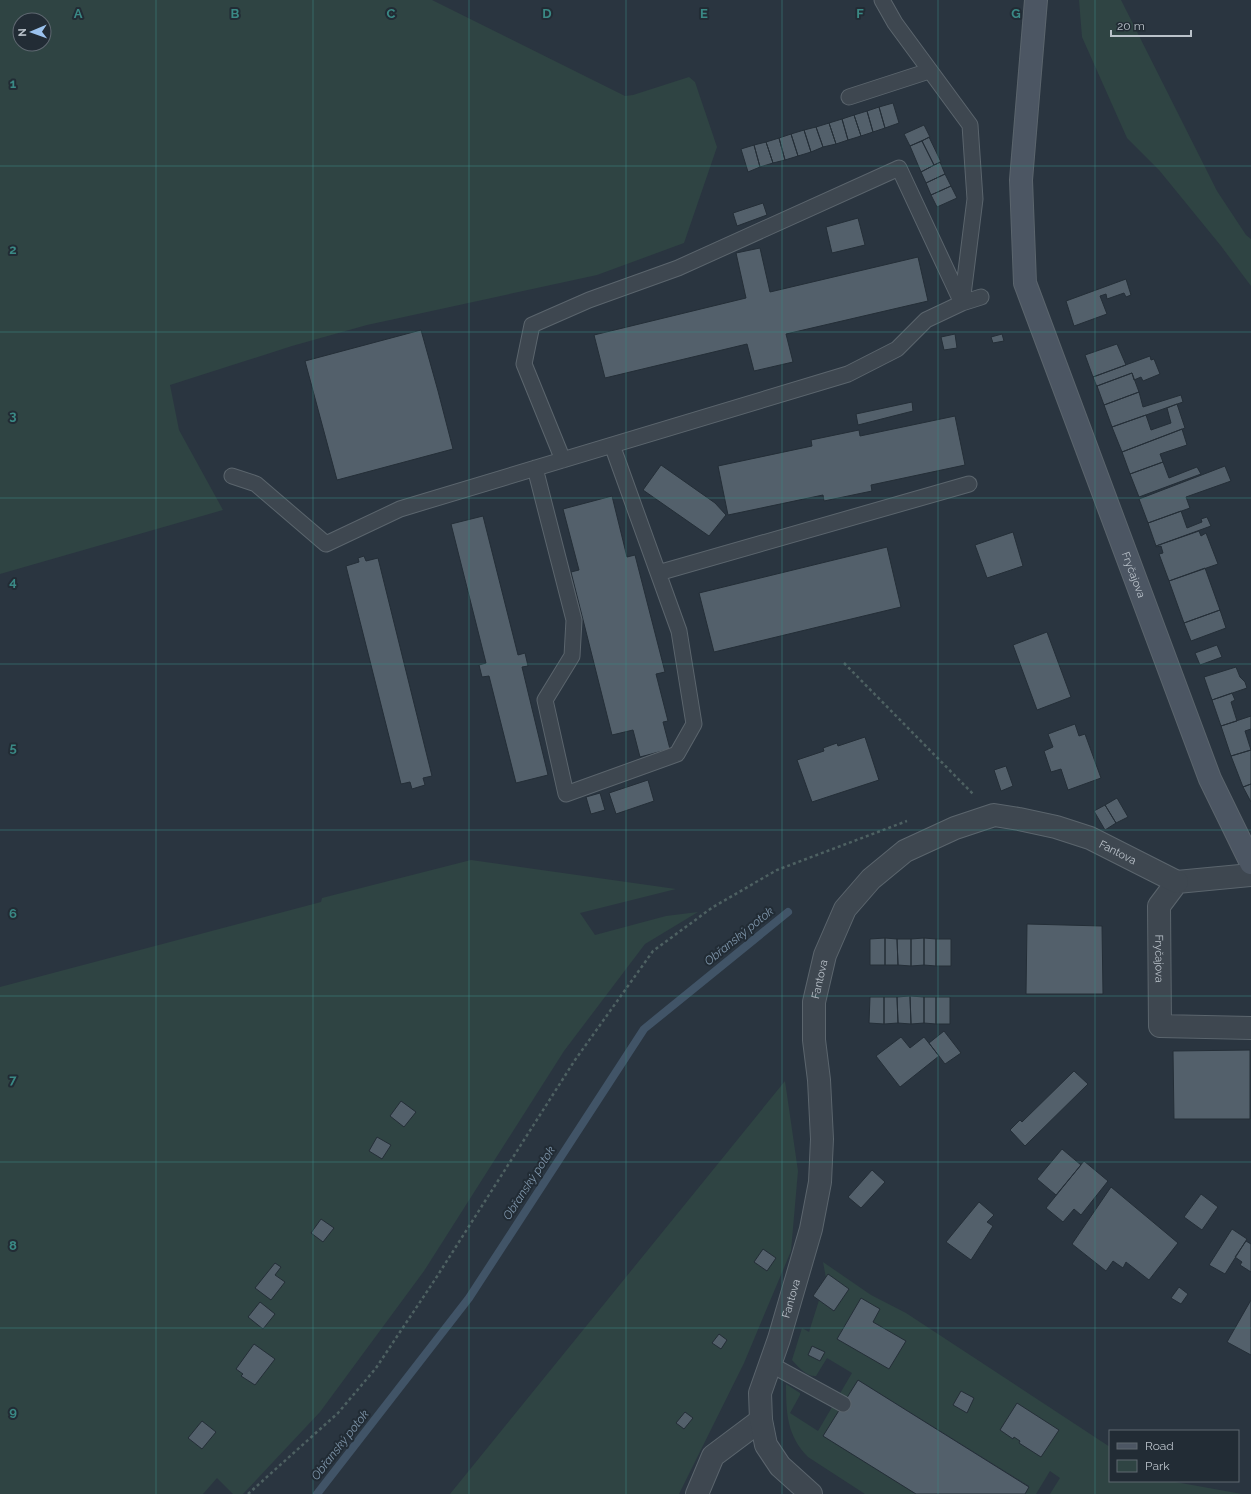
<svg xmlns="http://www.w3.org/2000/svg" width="1251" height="1494" font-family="Raleway,sans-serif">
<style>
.green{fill:#2f4443;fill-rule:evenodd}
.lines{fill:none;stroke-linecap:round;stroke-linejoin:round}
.stream{stroke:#415467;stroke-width:8}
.building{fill:#53606b;stroke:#242e37}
.lane-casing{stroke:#5b656d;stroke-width:17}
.street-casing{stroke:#5b656d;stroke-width:24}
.secondary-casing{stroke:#5b656d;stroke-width:24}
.path{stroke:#4e6162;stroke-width:2.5;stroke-dasharray:3 3;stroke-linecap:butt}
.lane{stroke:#3e4750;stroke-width:15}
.street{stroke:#3e4750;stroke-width:22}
.secondary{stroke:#4c5663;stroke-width:22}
.grid{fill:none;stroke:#3a8985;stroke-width:1;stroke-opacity:0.55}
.labels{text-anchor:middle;stroke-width:4;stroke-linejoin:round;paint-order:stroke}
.street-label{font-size:11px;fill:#bac2ca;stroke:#222c35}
.water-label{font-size:12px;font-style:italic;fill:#7e95aa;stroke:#222c35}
.grid-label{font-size:13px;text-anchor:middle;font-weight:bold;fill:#3a8985;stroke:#222c35;stroke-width:4;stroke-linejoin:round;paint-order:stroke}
</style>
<rect width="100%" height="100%" fill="#2a3540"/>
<path class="green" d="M0,0h432l193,96 8,-1 56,-18 6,5 22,65 -33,96 -87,32 -230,50 -75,21 -122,39 9,45 44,80 -223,64zM20,20h24v24h-24z
M1079,0h42l96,191 29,44 5,4v47l-30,-40 -62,-76 -32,-32 -45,-101z
M471,860l205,29 -96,24 15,22 71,-19 32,-4 -53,32 -81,107 -140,220 -104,141 -77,82h-10l-16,-16 -14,16h-203v-507l321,-85 1,-4z
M785,1081l13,90 -7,80 -47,112 -65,131h-229z
M823,1262l48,33 35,18 204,134v34h60l72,13h-192l10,-16 -10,-7 -14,23h-11l4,-8 -171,-106 -35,56 93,58h-51l-57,-37c-21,-21 -22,-44 -22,-73l14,9v2l-10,18 28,18 34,-58 -25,-15 -11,18c-9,1 -18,-9 -24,-16l10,-32 7,4 17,-54z"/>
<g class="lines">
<path class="stream" d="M317,1494l152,-196 175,-269 144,-117"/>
</g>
<path class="building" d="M893,103l6,20 -14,5 -6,-21z
M879,107l6,21 -12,4 -6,-21z
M867,111l6,21 -12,4 -7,-21z
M854,115l7,21 -13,4 -6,-21z
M842,119l6,21 -12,4 -7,-21z
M829,123l7,21 -13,3 -7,-20z
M924,125l6,12 -20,9 -6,-12z
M816,127l7,20 -12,5 -7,-22z
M804,130l7,22 -13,4 -7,-22z
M791,134l7,22 -13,4 -6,-22z
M929,137l12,25 -7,3 -12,-24z
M779,138l6,22 -12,3 -7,-21z
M922,141l12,24 -13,7 -11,-26z
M766,142l7,21 -13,4 -6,-22z
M754,145l6,22 -12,5 -7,-23z
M940,162l5,12 -19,9 -5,-11z
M945,174l6,12 -20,9 -5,-12z
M951,186l6,12 -20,9 -6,-12z
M763,203l4,12 -30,11 -4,-13z
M858,218l7,27 -33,8 -6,-26z
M760,248l10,44 148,-35 10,44 -142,33 7,28 -39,9 -7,-27 -142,34 -11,-43 152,-37 -10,-45z
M1126,279l5,16 -5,2 -2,-4 -17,6 -1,-5 -6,2 7,18 -33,12 -8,-25z
M421,330l17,61 15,58 -116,31 -32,-119z
M955,334l2,14 -13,2 -3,-13z
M1002,334l2,7 -11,2 -2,-6z
M1117,344l9,21 -33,12 -8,-22z
M1150,356l1,4 3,-1 6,15 -17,7 -2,-4 -7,3 -2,-7 -35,13v1l-4,-10z
M1132,373l7,19 -35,13 -7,-19z
M1139,392l4,15 38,-12 2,7 -71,25 -8,-22z
M912,402l1,9 -55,14 -2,-11z
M1177,404l8,24 -63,24 -10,-25 34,-12 5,15 20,-7 -4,-15z
M955,416l10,49 -94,20 1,6 -48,10 -1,-6 -95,20 -10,-49 94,-20 -1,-6 48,-10 1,6z
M1182,429l5,16 -27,9 3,8 -33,12 -8,-22z
M1163,462l6,16 28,-11 4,7 -62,23 -9,-23z
M661,465l54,38 11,12 -17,21 -66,-46z
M1225,466l6,15 -45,16 4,11 -42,15 -9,-24z
M612,496l15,61 8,-2 30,117 -9,2 12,47 -5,1 7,27 -30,8 -7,-27 -21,5 -41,-163 8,-2 -16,-61z
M1181,511l6,17 15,-6 -1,-3 6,-2 4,9 -55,20 -8,-23z
M483,516l35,139 7,-2 3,13 -6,1 26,108 -32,8 -27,-107 -7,1 -3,-12 7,-2 -35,-139z
M1199,531l2,5 5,-3 12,31 -49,17 -10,-27 4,-1 -2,-7 -5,1v-1z
M1013,532l10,34 -36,12 -12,-33z
M887,547l14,60 -187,45 -15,-59z
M364,556l2,5 12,-3 54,218 -9,2 2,7 -13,4 -2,-7 -9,2 -55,-218 13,-4 -1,-4z
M1205,568l15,42 -36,13 -15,-42z
M1220,610l6,18 -35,13 -7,-18z
M1047,632l24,65 -34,13 -24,-65z
M1217,645l5,12 -22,8 -5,-12z
M1236,667l4,10 5,5 2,6 -35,12 -8,-23z
M1232,693l3,7 -4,2 6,19 -16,5 -9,-26z
M1251,716v13l-6,2 6,19 -20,6 -10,-30z
M1075,724l4,12 6,-2 16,44 -33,12 -7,-21 -10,3 -7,-21 9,-4 -5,-13z
M865,737l14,43 -67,22 -15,-42 27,-9 -1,-3 14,-5 1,3z
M1251,750v34l-8,3 -12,-31z
M1006,766l7,20 -12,5 -7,-21z
M648,780l6,21 -38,13 -7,-21z
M1251,784v18l-8,-15z
M600,793l5,17 -14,4 -5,-17z
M1117,798l11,19 -12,6 -11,-18z
M1105,805l11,18 -11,7 -11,-19z
M1027,924l75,2 1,68h-77z
M885,938v27h-15v-26z
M885,938l12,1 1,26h-13z
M924,938l12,1v27l-12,-1z
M924,938v27l-13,1v-27z
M897,939h14v27l-13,-1z
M936,939h15v27h-15z
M910,996l14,1v26l-13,1z
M910,996l1,28 -13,-1 -1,-26z
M870,997h14v27l-15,-1z
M884,997h13l1,26 -14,1z
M924,997h12v27l-12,-1z
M936,997h14v27h-14z
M944,1031l17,22 -16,11 -16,-21z
M901,1037l9,11 14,-11 15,19 -39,31 -24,-31z
M1250,1050v69h-76l-1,-68z
M1074,1071l14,13 -63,62 -15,-16 10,-10 2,2z
M401,1101l15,11 -12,15 -14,-11z
M377,1137l14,8 -9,14 -13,-8z
M1062,1149l19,16 -25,30 -19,-16z
M1084,1161l24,20 -27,34 -7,-6 -11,13 -17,-14z
M872,1170l13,12 -24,26 -13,-11z
M1111,1187l67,56 -29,37 -23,-18 -3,6 -10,-7 -7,10 -34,-27z
M1201,1194l17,13 -16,23 -18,-13z
M979,1202l15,13 -7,7 6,4 -22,34 -25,-18z
M321,1219l13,9 -11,14 -12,-9z
M1232,1229l15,10 -22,35 -16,-9z
M1246,1241l5,3v28l-11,-7 2,-3 -7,-5z
M763,1249l13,9 -9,13 -13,-9z
M275,1263l6,4 -6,8 10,7 -14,18 -16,-12z
M828,1274l21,15 -15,22 -21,-15z
M1179,1287l9,7 -7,10 -10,-6z
M861,1298l19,11 -7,13 33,19 -17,28 -52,-30z
M1251,1300v55l-24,-13z
M260,1302l15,12 -12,15 -15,-12z
M719,1334l8,6 -6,9 -9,-6z
M254,1344l21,15 -20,26 -14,-9 2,-2 -7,-5z
M812,1346l13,6 -5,9 -12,-6z
M858,1380l171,107 -4,7h-109l-93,-58z
M961,1391l13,7 -7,15 -14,-8z
M1017,1403l42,27 -18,27 -22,-14 1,-2 -6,-4 -1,2 -13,-9z
M685,1412l8,6 -9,11 -8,-6z
M202,1421l14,11 -14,17 -14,-11z"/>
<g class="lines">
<g class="lane-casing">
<path id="lane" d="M849,97l80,-26
M563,460l-39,-96 8,-39 57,-25 89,-32 221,-100 63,135 13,-104 -5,-74 -75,-102 -13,-23
M535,468l39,152 -2,36 -27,44 21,94 111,-40 17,-30 -15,-93 -67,-186
M232,476l24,8 70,60 74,-35 448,-135 49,-25 29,-29 36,-17 19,-6
M658,573l311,-89
M770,1364l73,40"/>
</g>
<g class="street-casing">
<g id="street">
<path id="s1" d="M1251,875l-74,7 -18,24 1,120 91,2"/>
<path d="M697,1494l16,-38 48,-36"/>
<path id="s2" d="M811,1494l-31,-28 -14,-21 -5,-25 -1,-27 19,-54 32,-110 9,-47 2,-43 -3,-59 -5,-40v-38l11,-47 20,-46 26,-30 34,-28 50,-23 39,-13 25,4 37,8 34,11 87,44"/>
</g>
</g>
<g class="secondary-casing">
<g id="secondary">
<path id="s3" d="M1036,0l-15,180 4,103 185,496 41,84"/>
</g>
</g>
<path class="path" d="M844,663l130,132
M248,1494l90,-81 38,-45 60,-90 139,-218 78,-109 60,-44 64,-37 130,-49"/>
<use href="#lane" class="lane"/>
<use href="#street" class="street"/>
<use href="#secondary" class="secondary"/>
</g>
<path class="grid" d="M156,0v1494M313,0v1494M469,0v1494M626,0v1494M782,0v1494M938,0v1494M1095,0v1494M0,166h1251M0,332h1251M0,498h1251M0,664h1251M0,830h1251M0,996h1251M0,1162h1251M0,1328h1251"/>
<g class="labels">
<g class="street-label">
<text dy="4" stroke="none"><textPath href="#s3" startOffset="595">Fryčajova</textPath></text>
<text dy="4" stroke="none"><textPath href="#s2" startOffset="928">Fantova</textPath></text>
<text dy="4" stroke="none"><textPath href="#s1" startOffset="157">Fryčajova</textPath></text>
<text dy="4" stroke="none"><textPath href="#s2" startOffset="543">Fantova</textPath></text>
<text dy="4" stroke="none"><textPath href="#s2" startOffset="219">Fantova</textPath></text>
</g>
<g class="water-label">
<text transform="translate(739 936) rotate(-39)" y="4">Obřanský potok</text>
<text transform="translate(529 1183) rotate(-57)" y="4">Obřanský potok</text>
<text transform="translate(340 1445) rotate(-52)" y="4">Obřanský potok</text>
</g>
</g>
<g class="grid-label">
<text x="78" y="18">A</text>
<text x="235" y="18">B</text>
<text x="391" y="18">C</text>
<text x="547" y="18">D</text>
<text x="704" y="18">E</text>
<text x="860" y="18">F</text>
<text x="1016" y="18">G</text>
<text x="13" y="88">1</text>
<text x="13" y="254">2</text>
<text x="13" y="420">3</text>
<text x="13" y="586">4</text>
<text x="13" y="752">5</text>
<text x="13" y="918">6</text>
<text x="13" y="1084">7</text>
<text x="13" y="1250">8</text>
<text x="13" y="1416">9</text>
</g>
<rect x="1109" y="1430" width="130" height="52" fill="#222c35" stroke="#5f6871"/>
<rect x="1117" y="1443" width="20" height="6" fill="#4c5663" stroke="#5f6871"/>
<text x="1145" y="1450" font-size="12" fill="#bac2ca">Road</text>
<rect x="1117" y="1460" width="20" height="12" fill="#2f4443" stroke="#5f6871"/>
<text x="1145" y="1470" font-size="12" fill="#bac2ca">Park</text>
<g transform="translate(32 32) rotate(268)"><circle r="19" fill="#222c35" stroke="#5f6871"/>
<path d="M0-3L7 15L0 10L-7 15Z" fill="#9bc2ee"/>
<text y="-6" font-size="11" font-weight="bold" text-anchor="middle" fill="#bac2ca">N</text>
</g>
<path d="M1111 30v6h80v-6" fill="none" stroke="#bac2ca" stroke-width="2"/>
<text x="1117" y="30" font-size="12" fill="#bac2ca" stroke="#222c35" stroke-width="3" paint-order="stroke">20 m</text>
</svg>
